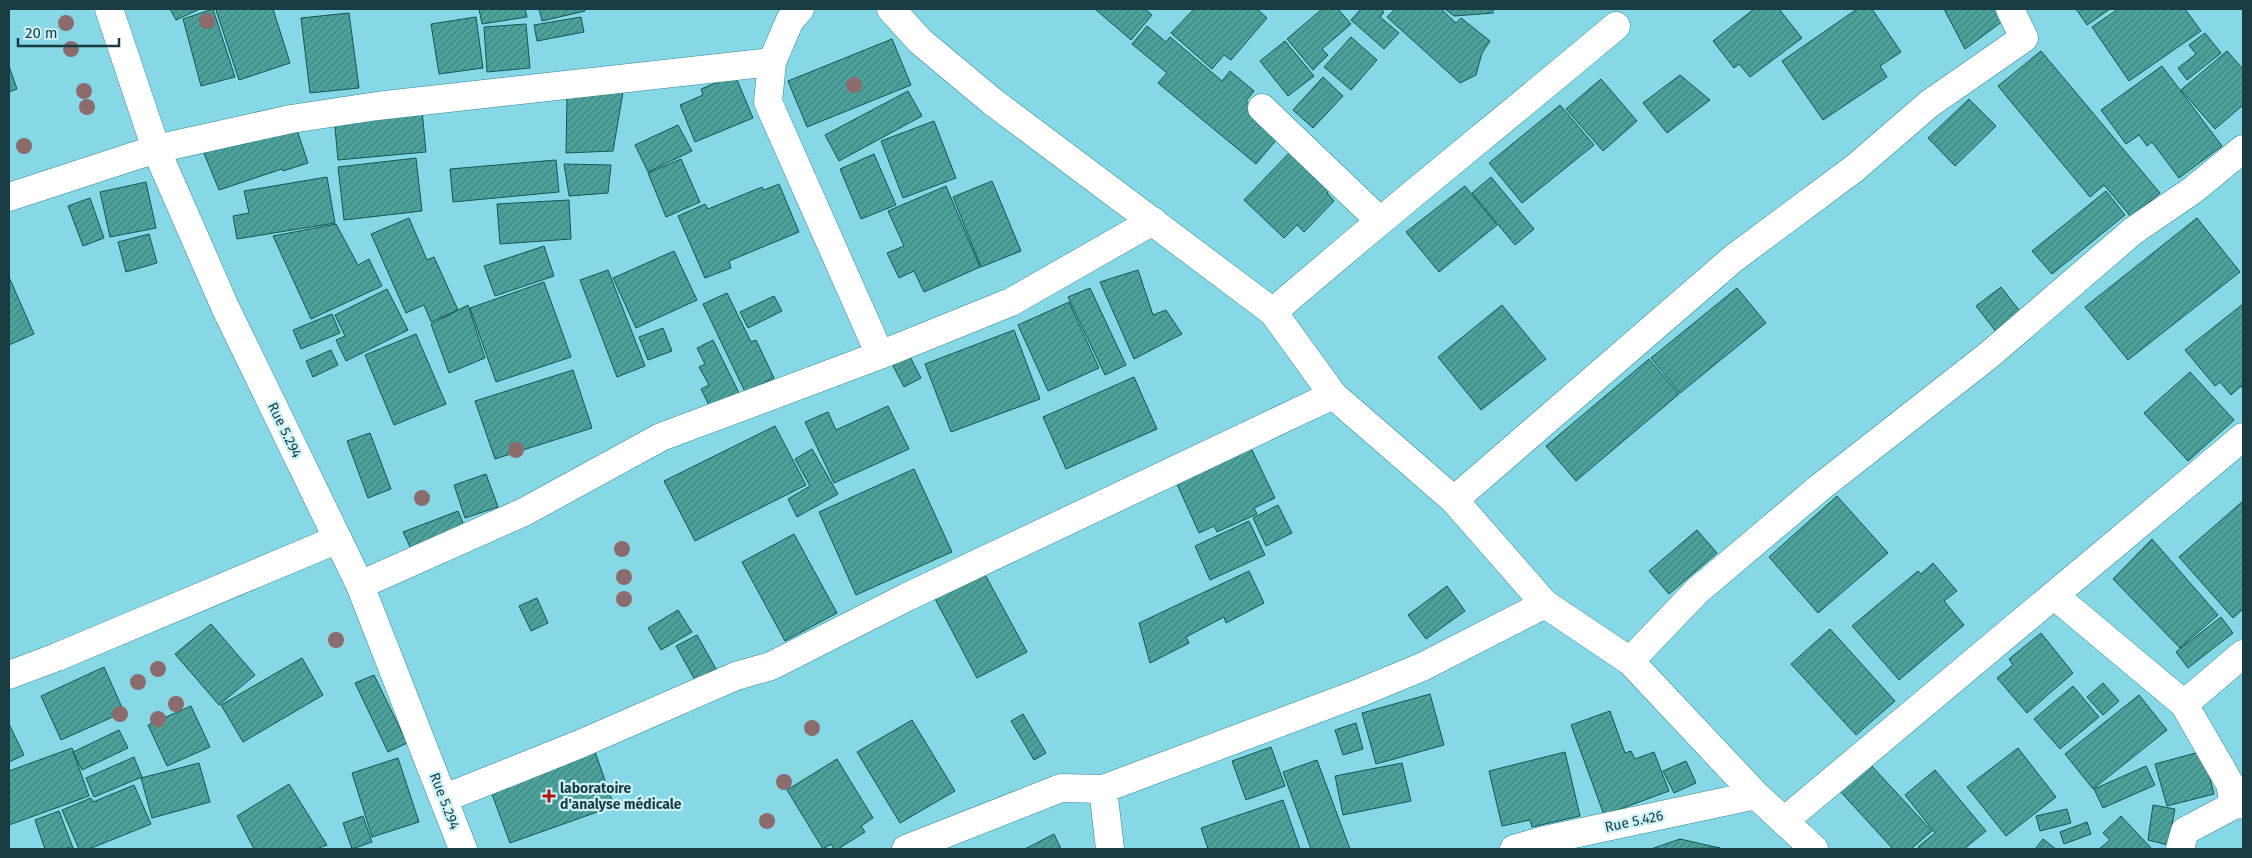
<svg xmlns="http://www.w3.org/2000/svg" width="2252" height="858" font-family="'Fira Sans',sans-serif">
<style>
.building{fill:url(#building-hatch);stroke:#125754}
.lines{fill:none;stroke-linecap:round;stroke-linejoin:round}
.minor-casing{stroke:#328694;stroke-width:29}
.minor{stroke:#fff;stroke-width:28}
.tree{fill:#8c6b6d}
.poi-dot{fill:#a9170d;stroke:#cbf2f8;stroke-width:2}
.labels{text-anchor:middle;stroke-width:4.5;stroke-linejoin:round;paint-order:stroke}
.street-label{font-size:14px;fill:#193c42;stroke:#cbf2f8}
.poi-label{font-size:14px;font-weight:bold;fill:#193c42;stroke:#cbf2f8;text-anchor:start}
</style>
<defs>
<pattern id="building-hatch" width="6" height="6" patternUnits="userSpaceOnUse" patternTransform="scale(1.25)"><rect width="6" height="6" fill="#4ea29c"/><path d="M-1 1l2-2M0 6l6-6M5 7l2-2" fill="none" stroke="#408581"/></pattern>
</defs>
<rect width="100%" height="100%" fill="#86d8e6"/>
<path class="building" d="M170,9h30l-24,11z
M213,9l22,68 -34,9 -18,-67z
M221,9h52l17,54 -51,17 -23,-70z
M479,9h46l2,8 -45,7z
M539,9h45l1,2 -43,10z
M1095,9h50l7,6 -21,25z
M1194,9h63l10,9 -36,42 -7,-5 -12,14 -41,-36z
M1322,9h16l13,15 -29,25 6,6 -15,15 -26,-31z
M1361,9h19l4,3 -4,5 19,16 -15,16 -33,-29z
M1395,9h46l15,14 5,-5 29,23 -8,12 -6,22 -16,8 -73,-66z
M1445,9h48v4l-39,3z
M1754,9h25l23,29 -52,39 -11,-13 -5,4 -21,-27z
M1857,9h15l29,43 -21,14 7,11 -64,43 -41,-59z
M1944,9h54l5,12 -38,28z
M2076,9h34l-23,16z
M2118,9h67l16,22 -72,50 -37,-54z
M349,13l10,75 -49,5 -9,-75z
M476,17l7,51 -44,6 -8,-50z
M581,17l3,15 -47,9 -3,-16z
M526,24l4,44 -43,4 -3,-45z
M1147,26l19,16 4,-5 52,44 8,-10 24,20 -8,10 37,31 -27,32 -98,-81 9,-10 -35,-29z
M2205,33l16,20 -34,27 -9,-12 18,-14 -7,-9z
M1351,37l26,23 -26,30 -27,-23z
M892,39l19,46 -104,42 -19,-46z
M1285,41l29,35 -26,20 -28,-35z
M2041,51l119,142 -29,24 -27,-32 -14,12 -92,-111z
M2227,51l16,18v36l-28,24 -34,-39z
M9,66l8,23 -8,3z
M2162,66l60,80 -43,32 -27,-36 -5,4 -8,-11 -13,9 -25,-34z
M735,75l18,43 -58,24 -15,-37 23,-10 -2,-6z
M1680,75l30,25 -43,33 -24,-30z
M1323,77l20,19 -30,32 -20,-18z
M1601,79l36,42 -34,30 -37,-42z
M908,91l14,25 -83,45 -14,-26z
M623,92l-10,59 -47,2 1,-56z
M1969,99l27,27 -41,40 -27,-28z
M1560,105l34,40 -72,58 -33,-40z
M422,110l4,42 -88,8 -4,-43z
M934,121l22,57 -53,20 -22,-57z
M295,124l13,39 -25,8 -1,-2 -63,21 -16,-39z
M678,125l14,26 -44,21 -13,-27z
M1293,149l40,38 -6,6 7,8 -30,31 -7,-7 -13,13 -40,-38z
M874,154l22,51 -35,14 -21,-50z
M416,158l6,53 -78,9 -6,-53z
M681,159l19,43 -34,15 -18,-44z
M556,160l3,32 -106,10 -3,-33z
M564,164l47,1 -3,28 -39,3z
M327,177l8,46 -98,16 -4,-23 16,-3 -5,-22z
M1491,177l43,52 -19,16 -43,-52z
M992,181l29,70 -40,16 -28,-70z
M146,182l10,46 -46,9 -10,-45z
M779,184l20,48 -70,29 2,7 -26,10 -27,-62 27,-12 3,5 54,-22 2,3z
M946,186l34,81 -56,25 -10,-21 -15,7 -12,-25 17,-7 -16,-35z
M1465,186l32,39 -58,47 -33,-40z
M2106,191l19,24 -73,59 -20,-23z
M90,198l14,40 -21,8 -15,-40z
M569,200l2,39 -71,5 -3,-40z
M409,218l18,42 7,-3 24,53 -27,12 -7,-17 -18,8 -35,-79z
M2197,218l43,54 -112,88 -43,-53z
M336,224l22,41 11,-6 13,27 -71,33 -38,-83z
M149,234l8,29 -31,9 -8,-30z
M544,246l10,30 -59,20 -11,-30z
M674,251l23,49 -61,28 -23,-50z
M608,270l37,96 -28,11 -37,-97z
M1138,270l15,45 13,-5 16,24 -48,25 -34,-77z
M9,277l25,57 -25,11z
M544,282l27,75 -75,25 -26,-74z
M2001,287l21,27 -25,19 -21,-27z
M1090,288l36,77 -21,10 -37,-78z
M1737,288l29,35 -86,70 -29,-35z
M387,289l21,41 -62,31 -10,-21 9,-4 -10,-21z
M727,293l24,49 5,-2 18,38 -29,14 -42,-88z
M774,296l8,15 -34,17 -8,-16z
M1069,302l30,66 -51,23 -30,-66z
M2243,304v85l-2,-3 -10,9 -11,-13 -5,4 -30,-36z
M468,305l17,53 -36,15 -18,-49z
M1502,305l44,54 -65,51 -43,-53z
M332,314l8,19 -39,16 -8,-19z
M663,328l9,23 -24,9 -9,-23z
M1014,330l26,69 -89,33 -26,-68z
M416,334l30,70 -52,21 -29,-70z
M713,340l28,57 -29,14 -11,-22 8,-4 -10,-18 6,-3 -8,-16z
M331,350l7,15 -25,12 -7,-16z
M908,353l13,25 -17,9 -13,-25z
M1649,359l30,35 -103,87 -30,-35z
M573,370l19,58 -97,31 -20,-58z
M2190,372l44,48 -46,41 -44,-48z
M1134,377l23,52 -91,40 -23,-52z
M888,406l21,43 -75,34 -29,-61 23,-10 8,18z
M775,426l31,59 -111,56 -31,-60z
M370,433l21,56 -23,9 -21,-57z
M1251,448l24,50 -21,10 3,6 -40,18 -3,-6 -15,7 -23,-51z
M812,449l26,45 -41,23 -9,-18 22,-13 -15,-27z
M914,469l38,83 -96,43 -37,-83z
M486,474l12,33 -33,11 -11,-33z
M1837,496l51,57 -70,60 -49,-56z
M2243,501v108l-10,9 -54,-61z
M1278,505l14,28 -26,13 -13,-28z
M458,511l8,19 -54,21 -9,-19z
M1249,521l16,34 -55,25 -15,-34z
M1697,530l20,23 -48,41 -20,-23z
M794,534l43,79 -52,28 -43,-79z
M2152,539l66,76 -38,33 -67,-69z
M1933,563l24,28 -13,10 20,24 -65,55 -47,-54 66,-55 3,3z
M982,569l45,83 -50,26 -44,-83z
M1249,571l15,32 -38,20 -2,-6 -38,20 3,6 -39,20 -11,-40z
M1447,586l18,25 -39,28 -18,-24z
M537,598l11,25 -17,8 -12,-25z
M678,610l14,22 -31,18 -13,-22z
M2221,617l12,16 -45,35 -12,-16z
M211,624l44,51 -36,30 -44,-51z
M1830,629l65,72 -39,34 -65,-71z
M2041,633l32,40 -46,40 -30,-35 16,-13 -4,-6z
M697,635l19,34 -21,11 -19,-34z
M302,658l21,37 -80,47 -22,-37z
M104,667l20,45 -63,28 -20,-44z
M374,675l33,68 -19,9 -33,-69z
M2103,683l16,18 -16,14 -16,-18z
M2073,686l26,31 -39,32 -26,-30z
M1430,694l14,51 -68,19 -14,-51z
M2139,695l28,35 -74,59 -28,-35z
M191,706l19,41 -43,19 -19,-41z
M1610,711l15,42 6,-2 4,8 19,-7 15,39 -65,24 -33,-90z
M1023,714l23,39 -12,7 -23,-39z
M912,720l43,71 -55,32 -43,-71z
M1356,723l7,26 -20,6 -8,-25z
M9,724l15,31 -15,7z
M119,730l9,18 -46,22 -9,-18z
M1271,747l14,39 -39,14 -14,-39z
M72,748l17,48 -80,29v-54z
M2018,748l38,49 -50,39 -39,-49z
M594,749l20,57 -104,37 -21,-57z
M2203,751l11,43 -47,12 -12,-42z
M1565,752l15,64 -48,11 -2,-7 -28,6 -13,-55z
M134,757l8,20 -48,20 -8,-19z
M398,758l21,64 -47,15 -20,-64z
M837,759l36,59 -12,8 4,6 -27,17h-4l-3,-5 -8,5 -36,-59z
M1317,760l33,89h-39l-28,-77z
M1686,761l10,22 -22,10 -11,-22z
M1868,762l64,69 -21,18h-18l-55,-60z
M199,763l11,39 -58,16 -11,-40z
M1402,763l9,38 -68,14 -8,-39z
M2146,766l9,19 -52,23 -9,-19z
M1935,770l51,61 -22,18h-44l-2,-2 17,-14 -30,-38z
M289,784l38,61 -11,4h-62l-17,-33z
M134,785l17,39 -62,25h-10l-17,-39 29,-12 2,4z
M1283,800l17,49h-92l-7,-21z
M2153,805l22,4 -7,36 -20,-5z
M2067,809l4,14 -31,8 -4,-15z
M59,811l14,37 -28,1 -10,-29z
M363,816l9,26 -20,7 -9,-26z
M2121,816l31,33h-53l11,-9 -7,-7z
M2087,822l4,12 -27,10 -4,-12z
M1054,834l7,15h-36z
M1680,839l40,9 -69,1z
M2043,839l13,10h-21z"/>
<g class="lines">
<g class="minor-casing">
<path id="minor" d="M109,9l47,140 70,160 134,276 103,264
M800,9l-10,11 -18,42 -4,40 112,253
M891,9l29,32 73,61 280,210 60,83 121,105 91,104 85,57 126,134 58,54
M1262,108l117,112
M9,197l147,-48 135,-30 86,-13 395,-44
M1273,312c113,-98 229,-190 343,-286
M1454,500l280,-242 121,-90 74,-64 95,-66 -14,-29
M360,585l164,-73 137,-75 219,-82 131,-53 142,-81
M2055,596l129,108 46,80 4,21
M1630,661l67,-70 121,-102 171,-134 144,-124 60,-41 50,-41
M9,675l48,-18 281,-118
M2184,704l59,-50
M1103,789l7,60
M445,798l135,-54 156,-68 35,-10 136,-69 426,-202
M1784,821l459,-384
M906,849l155,-61 42,1 256,-96 63,-26 123,-63
M1514,849l31,-9 211,-45
M2180,849l5,-18 49,-26 9,-1"/>
</g>
<use href="#minor" class="minor"/>
</g>
<g class="tree">
<circle cx="207" cy="21" r="8"/>
<circle cx="66" cy="23" r="8"/>
<circle cx="71" cy="49" r="8"/>
<circle cx="854" cy="85" r="8"/>
<circle cx="84" cy="91" r="8"/>
<circle cx="87" cy="107" r="8"/>
<circle cx="24" cy="146" r="8"/>
<circle cx="516" cy="450" r="8"/>
<circle cx="422" cy="498" r="8"/>
<circle cx="622" cy="549" r="8"/>
<circle cx="624" cy="577" r="8"/>
<circle cx="624" cy="599" r="8"/>
<circle cx="336" cy="640" r="8"/>
<circle cx="158" cy="669" r="8"/>
<circle cx="138" cy="682" r="8"/>
<circle cx="176" cy="704" r="8"/>
<circle cx="120" cy="714" r="8"/>
<circle cx="158" cy="719" r="8"/>
<circle cx="812" cy="728" r="8"/>
<circle cx="784" cy="782" r="8"/>
<circle cx="767" cy="821" r="8"/>
</g>
<path class="poi-dot" d="M546.5 788.5h5v5h5v5h-5v5h-5v-5h-5v-5h5z"/>
<g class="labels">
<g class="street-label">
<text transform="translate(285 430) rotate(64)" y="5">Rue 5.294</text>
<text transform="translate(445 801) rotate(69)" y="5">Rue 5.294</text>
<text transform="translate(1634 821) rotate(-12)" y="5">Rue 5.426</text>
</g>
<g class="poi-label">
<text x="560" y="793">laboratoire<tspan x="560" dy="16">d'analyse médicale</tspan></text>
</g>
</g>
<rect width="2252" height="858" fill="none" stroke="#193c42" stroke-width="20"/>
<path d="M18 38v8h101v-8" fill="none" stroke="#193c42" stroke-width="2.5"/>
<text x="25" y="38" font-size="15" fill="#193c42" stroke="#cbf2f8" stroke-width="4" paint-order="stroke">20 m</text>
</svg>
